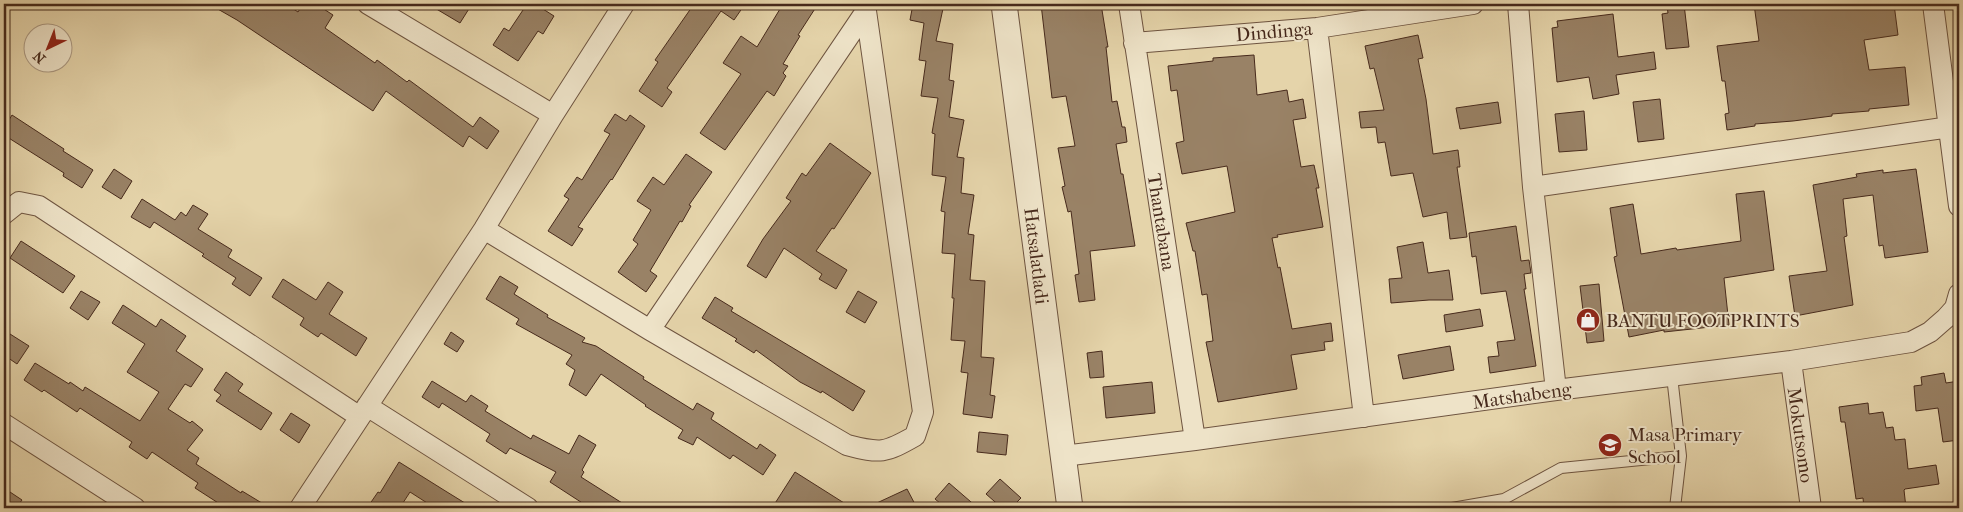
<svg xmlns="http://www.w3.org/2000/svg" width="1963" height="512" font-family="'IM FELL French Canon',serif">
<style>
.building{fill:#998266;stroke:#472a1c}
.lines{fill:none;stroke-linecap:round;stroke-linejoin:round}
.service-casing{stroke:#6e5440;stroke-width:12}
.minor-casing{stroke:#6e5440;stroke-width:22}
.tertiary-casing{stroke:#6e5440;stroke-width:27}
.service{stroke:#eee3c8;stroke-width:10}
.minor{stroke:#eee3c8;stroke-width:20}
.tertiary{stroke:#eee3c8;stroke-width:25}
.labels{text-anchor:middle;stroke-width:4;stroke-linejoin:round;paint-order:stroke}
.street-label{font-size:19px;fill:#472a1c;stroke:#eee3c8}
.poi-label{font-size:19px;fill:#472a1c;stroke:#eee3c8;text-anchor:start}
</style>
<rect width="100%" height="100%" fill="#e5d4aa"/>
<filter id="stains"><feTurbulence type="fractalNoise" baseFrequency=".004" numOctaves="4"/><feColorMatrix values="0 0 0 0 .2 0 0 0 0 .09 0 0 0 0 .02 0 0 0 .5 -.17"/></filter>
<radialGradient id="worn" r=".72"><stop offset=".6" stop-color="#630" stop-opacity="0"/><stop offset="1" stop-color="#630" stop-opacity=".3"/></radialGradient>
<path class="building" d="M209,4h77l12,8 5,-8h13l17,11 -8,13 50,35 2,-3 30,22 2,-2 64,47 7,-10 19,14 -12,18 -18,-13 -6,11 -77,-56 -13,20 -136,-91z
M428,4h44l-12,19z
M527,4h8l19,12 -11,18 -5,-3 -20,30 -25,-16 11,-17 5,3z
M694,4h51l-11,16 -13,-9 -54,77 5,4 -10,15 -23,-16 19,-29 -3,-2z
M783,4h35l-20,31 2,1 -17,28 5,2 -5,7 3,3 -12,20 -7,-5 -42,59 -25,-17 41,-59 -18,-11 18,-27 16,11z
M913,4h31l-8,37 17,3 -4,36 5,1 -5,36 15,3 -7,37 7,1 -3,35 13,2 -6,39 6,1 -4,45 15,1 -4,76 13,1 -4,37 5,1 -3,22 -29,-4 5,-41 -7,-1 4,-31 -14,-1 3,-42h-2l3,-44 -13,-1 3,-41 -4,-1 5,-34 -14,-2 3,-41 -3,-1 6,-35 -17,-2 5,-35 -7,-1 5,-37 -14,-3z
M1041,4h60l7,43h-2l6,55 5,-1 5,26h3l2,15 -11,2 5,30h2l12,72 -45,5 5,49 -16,2 -4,-27 4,-1 -8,-63 -3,1 -6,-25 3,-1 -7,-38 17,-2 -9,-50 -14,2z
M1684,4l5,43 -23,2 -4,-35 6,-1 -1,-7z
M1754,4h140l4,31 -34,5 5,30 36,-3 4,38 -40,4v2l-37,3v2l-39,5 -38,3v2l-28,4 -2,-16 4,-1 -4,-32h-3l-5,-35 42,-5z
M1613,14l5,43 36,-5 2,17 -40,6 3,19 -26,5 -4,-22 -32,5 -5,-54 6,-1 -1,-6z
M1418,35l5,23 -5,1 8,40 7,55 25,-4 2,17h-3l10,70 -17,2 -3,-27 -24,5 -10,-44 -22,3 -6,-34 -7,1 -2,-16 -15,1 -2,-16 25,-2 -10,-42 -4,1 -5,-23z
M1254,55l3,40 30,-5 2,12 14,-3 3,19 -13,2 8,47 13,-2 5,23h-3l7,39 -46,8 1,2 -6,1 6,30 2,-1 12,62 39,-6 2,18 -9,1 1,8 -34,5 6,34 -79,13 -12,-60 7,-1 -6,-47 -5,1 -7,-44h-2l-7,-28 49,-11 -8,-46 -45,8 -6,-31 8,-2 -7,-51 -6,1 -3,-25 45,-5v-3z
M1660,99l4,40 -26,3 -5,-40z
M1498,102l3,21 -41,6 -4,-21z
M1584,111l3,39 -28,2 -4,-38z
M615,114l11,7 4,-6 15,11 -33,54 -1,-1 -33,48 5,2 -11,17 -24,-15 21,-32 -5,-3 13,-19 5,3 28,-46 -6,-3z
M12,115l52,34 -1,2 30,19 -11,18 -19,-12 1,-3 -60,-38v-7z
M830,143l41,30 -37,56 -2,-1 -16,23 31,19 -11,19 -17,-10 3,-5 -38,-26 -18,30 -19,-12 16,-27 28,-38 -5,-3 16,-25 4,3z
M686,154l26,18 -23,33 2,1 -9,16 -2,-1 -30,50 7,5 -11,16 -28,-20 20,-28 -5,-4 18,-30 -14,-9 16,-24 11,8z
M114,169l18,12 -11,18 -19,-12z
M1916,169l12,83 -43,6 -2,-13 -4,1 -6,-51 -30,4 4,37 -3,1 9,68 -58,11 -6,-40 38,-5 -14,-86 44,-8 -1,-3 27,-4v3z
M1764,191l10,79 -50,8 5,47 -65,7v-2l-35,7 -15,-80 3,-1 -7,-48 23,-4 8,50 35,-6 1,2 64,-9 -5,-47z
M142,199l33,21 6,-8 5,4 7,-11 15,9 -10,15 34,21 -4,7 34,21 -12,18 -18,-12 4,-6 -34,-22 2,-2 -50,-32 -4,6 -19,-11z
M1516,226l5,35 8,-1 2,13 -7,1 2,15h-2l12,77 -46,7 -2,-16 11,-1 -2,-14 18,-2 -9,-49 -25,3 -5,-38 -4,1 -3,-24z
M21,241l54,35 -12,17 -53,-35z
M1423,242l5,31 21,-3 4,30h-24l-38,3 -2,-24 13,-1 -5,-31z
M500,276l18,11 -4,7 34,21 -1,2 38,21 -3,4 14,4 48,31 -1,2 50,31 4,-7 17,10 -3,6 46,30 3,-5 16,11 -13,20 -30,-20 -3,4 -33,-22 -4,8 -15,-7 5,-8 -38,-24 1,-1 -45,-31 -15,22 -17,-11 6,-15 -9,-6 6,-9 -56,-31 3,-5 -33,-20z
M283,279l33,21 12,-18 15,10 -14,22 38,24 -11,18 -35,-23 -3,4 -18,-12 4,-7 -32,-21z
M1599,284l5,57 -17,2 -7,-57z
M81,291l19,11 -12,18 -18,-12z
M858,291l19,11 -12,21 -19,-11z
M715,297l18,11 -2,3 134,80 -12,20 -31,-20 -1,2 -21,-11 -44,-32 -2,3 -19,-12 2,-2 -35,-21z
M123,305l33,22 5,-8 25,17 -10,15 27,18 -12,18 -6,-3 -17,25 22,14 2,-2 11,9 -16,20 12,8 -3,6 45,29 1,-2 28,17h-44l-31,-20 3,-5 -46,-31 -5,7 -18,-12 3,-5 -52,-34 -3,4 -33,-22 -2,2 -18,-12 11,-17 34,21 1,-2 13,9 2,-4 55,34 19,-29 -32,-20 18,-28 -33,-21z
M1480,309l3,17 -37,6 -2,-17z
M451,332l13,9 -7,11 -13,-8z
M10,334l19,12 -12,18 -13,-9v-11z
M1450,346l4,24 -51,9 -5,-24z
M1102,351l2,26 -14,1 -3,-25z
M226,372l17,12 -5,7 34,22 -11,17 -45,-29 5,-6 -7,-5z
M1944,373l2,10 13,-2v59l-16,2 -5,-34 -22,3 -2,-25 8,-1 -1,-8z
M432,381l34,21 5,-7 17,11 -3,5 46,28 2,-4 36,19 10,-19 17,10 -14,25 2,2 -3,5 49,31h-40l-40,-26 6,-10 -46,-24 -4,6 -20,-13 4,-7 -48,-31 -3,5 -17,-11z
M1152,382l3,31 -49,5 -3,-31z
M1868,403l1,11 14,-2 3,16 7,-1 2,13 10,-1 3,30 28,-4 3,19 -34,5 -1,1 2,18h-42l-1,-10 -7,1 -11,-77h-4l-2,-15z
M291,413l19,12 -11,18 -19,-13z
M979,432l29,3 -2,20 -29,-3z
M399,462l48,30 26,16h-38l-25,-16 -9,14 3,2h-37l11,-16 2,1z
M795,472l57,36h-80z
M1000,479l21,19 -10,10h-9l-16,-14z
M949,483l29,25h-32l-11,-9z
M4,488l18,12 -6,8h-12z
M907,489l10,19h-51z"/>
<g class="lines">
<g class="service-casing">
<path id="service" d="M1672,376l9,80 -6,52
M1452,508l52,-9 57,-31 120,-12"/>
</g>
<g class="minor-casing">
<path id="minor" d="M368,4l185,111
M1129,4l66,436
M1518,4l15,183 23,203
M1933,4l26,202
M1317,28l47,389
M1134,43l183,-15 156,-24
M1533,187l417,-60
M4,214l15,-12 20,4 321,211
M484,229l166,101 197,115c34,9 38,8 68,-9l8,-24 -58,-408
M650,330l216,-319
M1791,361l20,147
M367,406l161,102
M4,424l131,84
M1063,456l132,-16 361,-50 235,-29 120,-19 19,-10 16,-14 9,-10 4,-14
M300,508l184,-279 69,-114 71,-111"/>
</g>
<g class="tertiary-casing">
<path id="tertiary" d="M1004,4l66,504"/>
</g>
<use href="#service" class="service"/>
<use href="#minor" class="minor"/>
<use href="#tertiary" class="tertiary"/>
</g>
<defs>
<g id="shop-disc" transform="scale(1.25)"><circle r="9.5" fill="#8f2418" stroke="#eee3c8"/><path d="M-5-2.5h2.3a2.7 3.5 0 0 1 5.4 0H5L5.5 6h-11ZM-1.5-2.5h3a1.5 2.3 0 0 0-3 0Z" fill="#fff"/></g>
<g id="school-disc" transform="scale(1.25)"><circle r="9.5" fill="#8f2418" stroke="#eee3c8"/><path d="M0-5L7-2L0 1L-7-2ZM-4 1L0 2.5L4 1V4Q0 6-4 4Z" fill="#fff"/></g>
</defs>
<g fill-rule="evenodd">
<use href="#shop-disc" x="1588" y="320"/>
<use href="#school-disc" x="1610" y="445"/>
</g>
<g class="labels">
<g class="street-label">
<text transform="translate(1274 31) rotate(-5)" y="7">Dindinga</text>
<text transform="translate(1162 222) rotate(81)" y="7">Thantabana</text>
<text transform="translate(1037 256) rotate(83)" y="7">Hatsalatladi</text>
<text transform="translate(1522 395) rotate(-8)" y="7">Matshabeng</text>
<text transform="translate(1801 435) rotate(82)" y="7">Mokutsomo</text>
</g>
<g class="poi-label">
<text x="1606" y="327">BANTU FOOTPRINTS</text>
<text x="1628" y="441">Masa Primary<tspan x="1628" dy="22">School</tspan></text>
</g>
</g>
<rect width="1963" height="512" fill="none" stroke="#e5d4aa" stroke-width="20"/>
<rect x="5" y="5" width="1953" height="502" fill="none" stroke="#472a1c" stroke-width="2.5"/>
<rect x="10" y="10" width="1943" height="492" fill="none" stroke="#472a1c"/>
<g transform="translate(48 48) rotate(223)"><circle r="24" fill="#eee3c8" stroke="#ab9983"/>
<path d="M0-4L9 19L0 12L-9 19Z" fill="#8f2418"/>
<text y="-8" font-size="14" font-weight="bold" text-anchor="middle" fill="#472a1c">N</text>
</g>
<rect width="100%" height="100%" filter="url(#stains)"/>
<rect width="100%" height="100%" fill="url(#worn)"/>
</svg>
